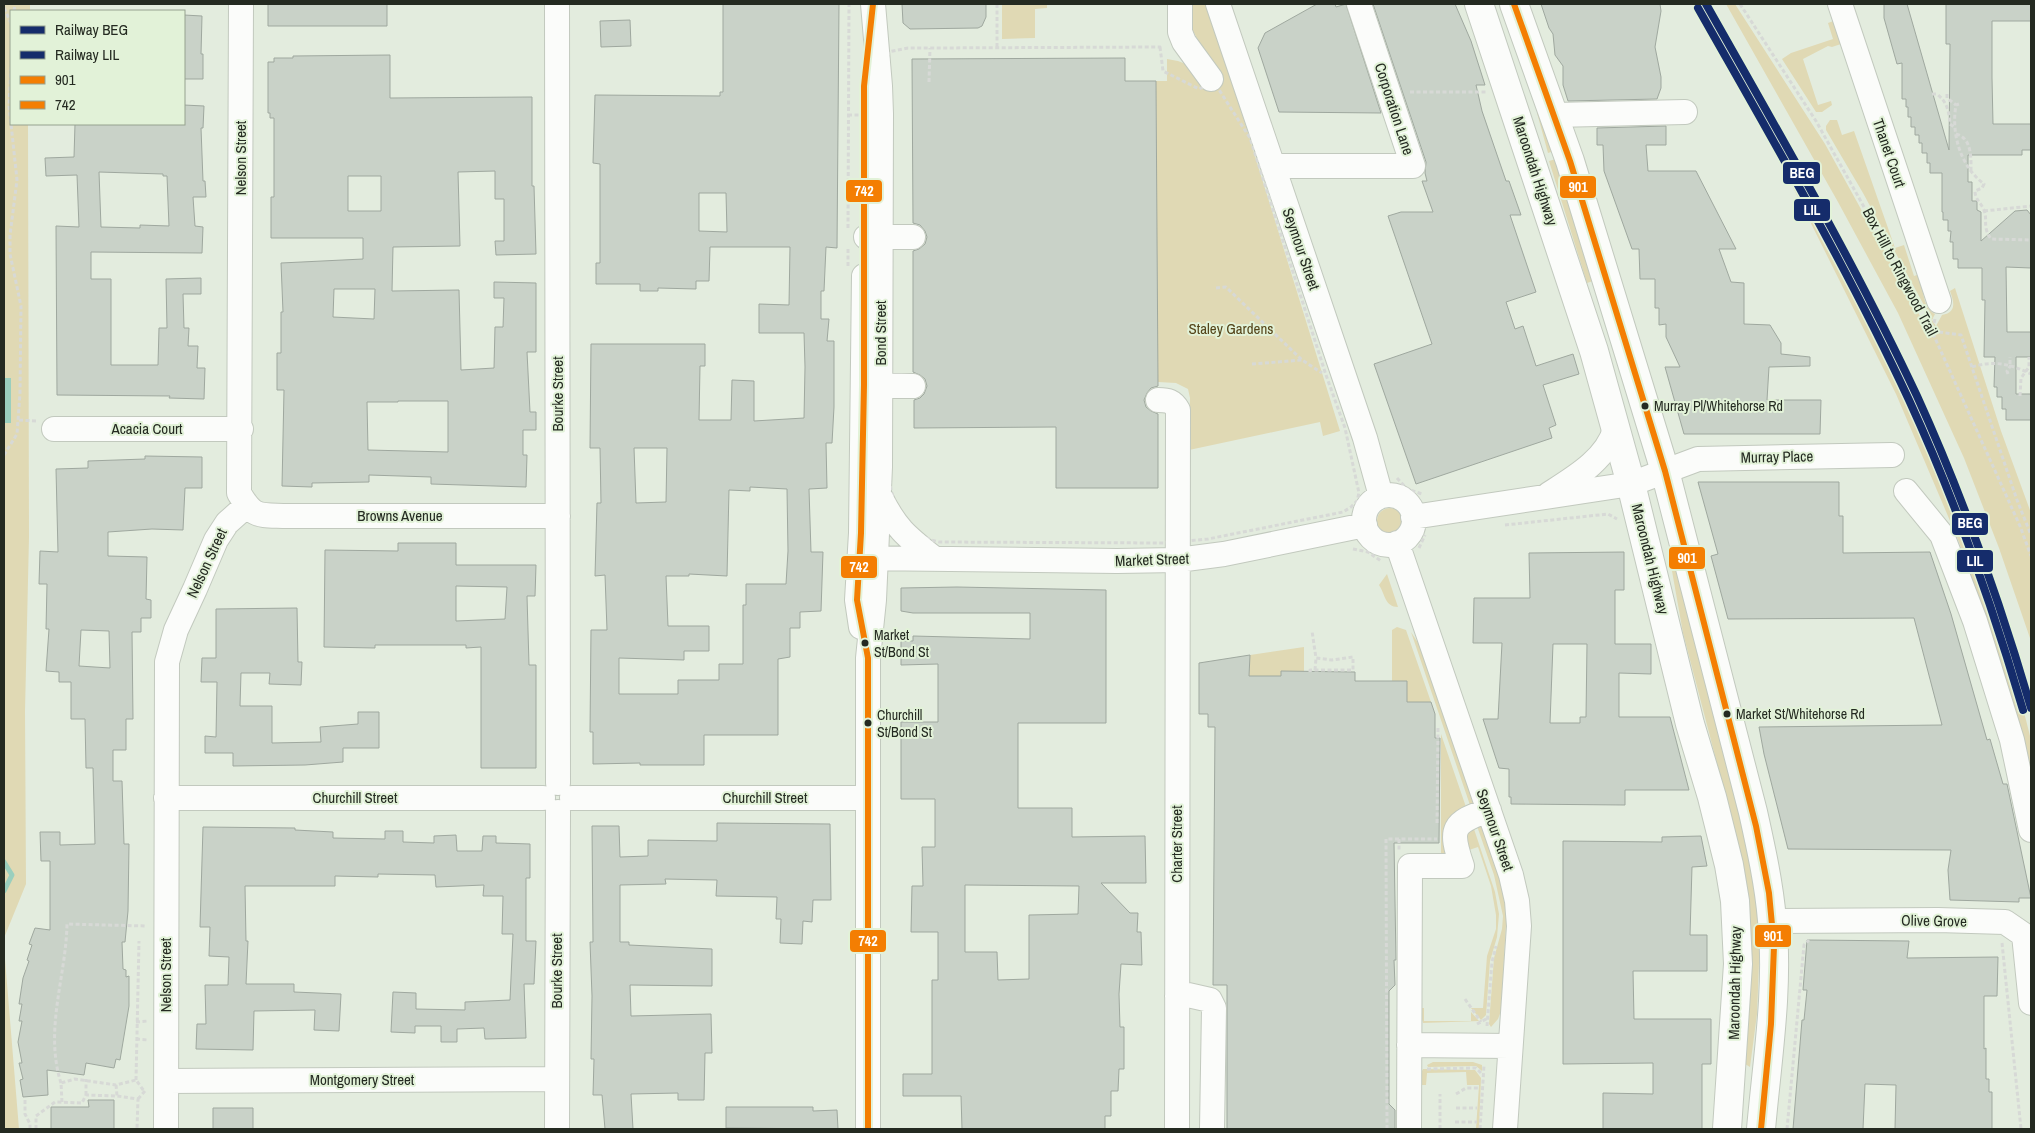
<svg xmlns="http://www.w3.org/2000/svg" width="2035" height="1133" font-family="'Archivo Narrow',sans-serif">
<style>
.green{fill:#e0d9b4}
.water{fill:#9acfbe}
.lines{fill:none;stroke-linecap:round;stroke-linejoin:round}
.stream{stroke:#9acfbe;stroke-width:5}
.building{fill:#c9d2c8;stroke:#9fa89f;fill-rule:evenodd}
.minor-casing{stroke:#c2c9be;stroke-width:26}
.highway-casing{stroke:#c2c9be;stroke-width:30}
.path{stroke:#d7d9d6;stroke-width:3;stroke-dasharray:4 2.5;stroke-linecap:butt}
.minor{stroke:#fbfcfa;stroke-width:24}
.highway{stroke:#fbfcfa;stroke-width:28}
.bus-1-casing{stroke:#e2f2d8;stroke-width:10}
.bus-2-casing{stroke:#e2f2d8;stroke-width:10}
.bus-1{stroke:#f47e02;stroke-width:6}
.bus-2{stroke:#f47e02;stroke-width:6}
.rail-1-casing{stroke:#e2f2d8;stroke-width:11}
.rail-2-casing{stroke:#e2f2d8;stroke-width:11}
.rail-1{stroke:#152c6b;stroke-width:8}
.rail-2{stroke:#152c6b;stroke-width:8}
.bus-dot{fill:#242a21;stroke:#e2f2d8;stroke-width:2}
.labels{text-anchor:middle;stroke-width:4;stroke-linejoin:round;paint-order:stroke}
.bus-label{font-size:14px;fill:#242a21;stroke:#e2f2d8;text-anchor:start}
.street-label{font-size:15px;fill:#242a21;stroke:#e2f2d8}
.park-label{font-size:15px;fill:#544419;stroke:#e2f2d8}
.line-badge{stroke:#e2f2d8;stroke-width:2}
.badge-label{font-size:14px;text-anchor:middle;font-weight:bold;fill:#fff}
</style>
<rect width="100%" height="100%" fill="#e3ecde"/>
<path class="green" d="M4,4h26v7h-19v113h17l1,413 -4,174 1,173 -22,54z
M1002,4h45v4l-12,1v29l-33,1z
M1190,4h18l132,427 -17,5 -3,-14 -131,28 1,-52 -2,-9 -12,-6 -18,-1 -2,-301h11v-22l11,2 39,15 -26,-49z
M1726,4h9l90,140 100,181 7,-5 -69,-127 -37,-63v-4l4,-6h7l5,15 12,-4 41,117 9,-3 10,31 6,-2c3,13 2,33 15,40l-3,6 4,6 6,-11c15,-3 12,-13 8,-24l5,-3 46,143 30,82v128l-32,-93 -35,-90 -66,-145 -60,-111z
M1836,20l8,23 -12,4 -4,-1 -25,13 15,46 13,-4 1,4 -10,7h-6l-34,-53 9,-6 42,-14 -5,-16z
M1752,105c86,153 174,308 233,474 16,46 28,94 41,141l5,20v43l-12,-60 -60,-181 -63,-148z
M1541,111l13,40 -6,2 -11,-40z
M1556,159l37,122 -6,2 -38,-122z
M1377 521a13 13 0 1 1 26 0a13 13 0 1 1-26 0Z
M1678,570l73,286 9,82 -3,76 -7,53 -5,-3 5,-67 1,-70 -8,-55 -7,-36 -53,-203 -11,-62z
M1387,574l11,33c-13,0 -13,-13 -19,-22z
M1397,627l9,3 25,72h-24v-21h-15v-51z
M1411,632l9,14 54,158 -3,4z
M1304,647v25l-23,-1v5h-32l1,-21z
M1441,734l26,76 -19,43 -7,6z
M1473,826l22,66 4,22 -2,23 -7,24 -4,54 -5,5 -10,-12h12l4,-52 9,-27v-14l-5,-29 -13,-39 -12,4 1,-23z
M1477,826l5,1 22,64 3,16 -6,104 -3,8 -7,8 -2,-3 5,-66 8,-29 1,-13 -9,-41z
M4,947l15,182h-15z
M1419,1008h5v13h47v-9l8,9 -56,2z
M1433,1062h40l9,3v6l-6,-5 -48,1 -1,-2z
M1423,1069l52,1 6,8 -2,51h-3l3,-44h-12l-1,-13 -39,1 -1,12h-7v-8z"/>
<path class="water" d="M4,378h7v45h-7z"/>
<g class="lines">
<path class="stream" d="M4,862l8,13 -8,16"/>
</g>
<path class="building" d="M268,4h119v22h-119z
M723,4h116l-2,244 -11,-1 -2,44h-3v28h8l-2,22h7v66l-2,36h-6l1,45 -18,1 2,63h12l-2,59 -21,1v16h-10v29l-12,2v76h-74v30h-64v-2l-47,1v-32h-3l1,-102h16l-2,-55 -10,1 2,-73h4l-1,-55h-10l1,-104h114v22h-5l-1,54h32l1,-40 22,1v40l50,-3 1,-51 -1,-34h-45v-29l30,1 1,-58h-80l-1,34h-13v8l-38,-1v3h-18v-7h-44v-21h4v-99l-7,-1 2,-68 125,1v-4h3zM699,193h27l1,39 -28,-1zM634,448h33l-1,54 -30,1zM750,487l37,2 1,62 -2,33h-40v21h-3v59h-24v16h-41v14h-59v-36l65,2v-9h25v-25h-41l-2,-50h23v-2l38,2 2,-86 21,1z
M902,4h84v13l-4,9 -4,2 -68,1 -7,-6z
M1317,4h18l1,3 10,-3 35,109 -102,-1 -21,-64 7,-15z
M1373,4h82l16,37 14,44h-9l6,26 24,70h3l12,34h-11l26,77 -30,10 9,27 8,-3 13,40 37,-12 6,20 -36,11 13,40 -7,3 3,10 -136,46 -42,-120 58,-20 -44,-128 13,-4h32l-11,-31h5l-2,-8 1,-11z
M1541,4h119l1,7 -6,36 6,30v11l-4,11 -89,2 -5,-16v-19l-8,-11 -2,-21 -4,-6z
M1884,4h23l42,146 1,-106h-4v-40h85v17h-39v57l1,46h38v26h-9v5h-54v27h4v19h5v9l4,2v29l34,-30 12,-1 4,5v53l-25,-1 1,65h24v25h-15v37h15v26h-25v-11h-4v-12h-5v-10h-3l1,-30h-11l1,-57h-3v-32h-24v-9h-5v-17h-3l1,-11h-3v-11h-5v-8h-1v-39h-12v-10h-3v-10h-5v-10h-3v-8h-4v-8h-4v-10h-3v-10h-2v-8h-4v-36l-5,1 -13,-46z
M184,15l18,1 -1,38h2v25h-19z
M630,20l1,26 -30,1 -1,-26z
M390,55v43l142,-1v89h2l2,68 -40,1 -1,-14h9v-42h-9v-28l-37,1 2,74 -67,1 -1,44 67,-1 2,80 33,-2 1,-41h8l1,-29h-10v-16l42,1v69h-9l3,60h6v18h-13v25h4l-1,32 -95,-3v-7l-62,-2v7l-57,1v4l-30,-1 2,-96h-7v-37h4v-41h2l-2,-49 82,-4v-21h-92v-41h3v-79h-4v-5h-2v-51h6v-4h19v-2zM348,176h33v35h-33zM334,289h41l-1,30 -41,-2zM398,401h50v51l-80,-2 -1,-48h31z
M1125,58v23h31l2,305 -7,2 -4,5 -3,7 2,7 5,4 7,3v74h-102v-61l-142,1v-28l6,-2 4,-4 3,-8 -2,-7 -5,-4 -7,-3v-121l6,-2 6,-5 2,-7 -2,-6 -5,-6 -7,-2 -1,-164z
M184,105l20,1 -1,22h-2l2,53h2l1,16h-13l2,29 8,1 -1,26 -111,-1v27h20v86h47l1,-37h8l-1,-49 35,-1v16h-18l1,34h5l-1,18h10l-1,22h8l-1,31 -35,-1 1,-2 -113,-1 -1,-169 23,1 -2,-52 -31,1 -1,-18 29,-1 1,-33h109zM99,172l64,2v2h4l2,50 -29,-1v3l-39,-1z
M1666,126v19h-20l2,26h48l40,78h-17l12,33 13,1v41l26,1 11,18v11l29,3v9l-41,1 -2,33h54l-1,34h-136l-19,-67h15l-14,-30v-13l-7,1v-17h-4v-29h-15l-1,-30h-7l-28,-78 -1,-26h-6v-17z
M145,456l57,1v31h-17l-2,42 -31,-1 -44,3v24l39,1 -1,42 5,1v18h-10v14h-9l1,87h-7v31h-13v31h9l2,63h5l-1,67 -3,31h-3l1,27 3,1v7l3,-1v30l-9,54 -4,-1 -2,9 -28,-5 -2,12 -37,-5 1,25 -25,2 -3,-17 3,-1 -4,-16h3l-4,-21 4,-21h-3l3,-17h-3l4,-26 6,-17 -2,-1 5,-15 -3,-1 6,-16 15,2v-69h-9l-1,-29h20v13l35,-1 -2,-76h-7l-1,-49h-14v-37h-12v-10l-13,-1 3,-42h-3l1,-45h-8l1,-33 18,1 -2,-83 32,-1v-7l57,-2zM81,630l28,1 1,37 -31,-2z
M1698,482h141v34h4v37l87,-1 21,62 36,126 3,-1 13,45h4l24,114h-12v4l-69,-2 -2,-30 3,-20 -163,-1 -24,-95 -5,-27 183,-2 -28,-107 -186,1 -17,-63 7,-2z
M398,543h58v22h80l-1,31h-8l2,69h7v103h-55v-121l-15,1v-3h-91v3l-51,-1 1,-97 73,1zM456,586l51,1 -2,32 -49,2z
M1624,552v38h-9v54h36v30l-32,-1v44h51l19,73h-64v15l-114,-1v-7h-2v-28l-10,-1 -16,-49h15l4,-76h-29l1,-45h56l-1,-45zM1553,644h34l-1,73h-6v6h-30z
M957,587l149,3v133h-88v85h54v29l73,-1 1,47h-45l29,30h8l-1,19h4l1,33 -21,-1 -2,30 1,33h4v42h-5l-1,22h-7v25h-6v13h-143l-1,-33h-58v-22h29v-94h6v-48h-27l1,-46h11l-1,-39h13v-48h-34v-77h37v-58l-37,1v-24h12v-5l117,3v-26h-117l-12,-2v-23zM965,885l114,1 -1,28 -49,1v64l-31,1 -1,-28h-32z
M297,608l1,54h4l-1,23 -32,-1 1,-11h-29l-1,33h32v37l49,-1 -1,-15 38,-3v-12h21v36h-36v14l-38,3 -72,1v-13h-28v-17l11,1 1,-55h-16l1,-24h14v-49z
M1250,655l-1,21h32v-5l74,1v9h52v21h24l4,12v24h5l-1,105h-45l2,117h-2l1,25 -6,6v113l6,6v19h-168v-144h-14l2,-258h-7v-13h-9v-51z
M717,823l113,1 1,76h-18l-1,22 -9,-1 -1,23 -22,-1 1,-24h-5l1,-22 -61,-1 1,-16 -52,-1 1,5 -46,1v57h9v3l83,4v37l-82,-1 1,31 80,-2 1,39h-7l-1,47h-26v-7l-47,1 2,35h-28l-3,-34h-9l1,-36h-3l1,-63 -2,-54h3l-1,-116h27l1,31 28,-1v-16l69,1z
M203,827l92,1v2l38,2v6l52,1v-8h18v11l31,1v-7l22,-1 1,16h25l1,-15h13v7l34,1v34h-4v63h10l-2,43h-10l2,54 -41,1 -1,-11 -27,1v13h-16v-16h-26v7l-24,-1 2,-40 23,1v16l49,1v-8l45,-2 3,-66h-11l1,-38h-20l1,-11 -48,2 -1,-12 -57,-1v3l-43,-1v10h-90l1,55h2l-2,43h48v8l47,2 -2,37 -25,-1 1,-20 -61,1 -1,39 -57,-1 1,-25h9l-1,-39h23l1,-28 -20,-1 1,-29h-10z
M1701,836l6,30 -15,1 -2,68h17v36h-74l1,48h77v45h-9v65h-99v-36l50,1v-31l-90,1v-223l99,1v-5z
M1807,940l102,1 -2,17 91,-1 -1,39h-13v53l2,-1v31h3v13h3v37h-97l1,-44 -31,-1 -2,45h-70l9,-109h2l3,-30h-4z
M88,1100h26v29h-63v-22h38z
M726,1107h87v4l24,-1 1,19 -112,-1z
M213,1108h40v21h-40z"/>
<g class="lines">
<g class="minor-casing">
<path id="minor" d="M241,4l-2,489c14,24 18,22 44,23h275
M557,4l1,779
M1180,4v28l4,10 27,37
M1218,4l147,434 16,58
M1840,4l99,297
M1554,115l131,-3
M1273,166h140l-54,-162
M866,237h47
M865,385l48,1
M1158,400c10,0 15,1 20,10l-1,719
M54,429h187
M1906,491l36,44 33,86 37,119 19,90
M879,494c16,34 28,43 56,65
M1549,494c25,-16 58,-35 66,-65
M1364 520a25 25 0 1 1 50 0a25 25 0 1 1-50 0Z
M1413,517l218,-33 67,-25 194,-4
M1397,543l114,332 6,26 2,25 -14,203
M860,558l257,3 61,-1 46,-6 141,-29
M861,627l-4,-27 4,-67 3,-257
M166,798h377
M572,798h296
M1772,921l166,-1 67,2 19,13 7,68
M1177,996l11,-1 22,5 4,8 -2,121
M1409,1045l101,1
M167,1081l390,-2
M166,1129l1,-467 9,-32 19,-41 21,-49 11,-17 19,-17
M557,1129l1,-317
M868,1129v-471l6,-58 6,-133 1,-353 -1,-28 -7,-82
M1409,1129l1,-263h52c-13,-38 -10,-43 27,-56"/>
</g>
<g class="highway-casing">
<path id="highway" d="M1479,4l115,347 37,133 59,240 22,73 17,68 6,36 3,63 -11,165
M1514,4l56,157 95,310 88,341c8,36 16,72 19,108 7,68 -5,141 -11,209"/>
</g>
<path class="path" d="M997,4v44
M1740,4l76,117 100,179
M4,8l7,15
M14,11l1,-7
M1160,47l3,24 36,18 15,-7 36,56 76,237 19,53 14,65 -2,8 -6,6 -8,5 -135,27 -44,4 -225,-1c-25,-5 -41,-25 -47,-49 -9,-31 -1,-82 -2,-116 -1,-109 -1,-217 -2,-325l20,-4h22z
M11,67l-2,39 2,17
M929,82l1,-34
M1410,92h76
M1932,94h5c10,8 12,17 13,30l5,4
M1947,94v4l9,7
M1959,104l-3,1c-5,28 4,61 28,79l-2,4 -7,3c0,8 6,12 9,19 4,11 -2,16 7,29l40,1
M848,115h14
M1956,134c16,4 15,24 15,37
M1984,211l47,-5
M848,228l1,-224
M848,266v-19
M1216,288l10,-1 76,73 20,13
M1925,316l95,210 11,30
M1935,319l-3,12 29,4 56,165 14,35
M1252,364l50,-4
M2010,364v-7
M1972,367c23,-7 38,-3 59,7
M2008,374l-1,-3 4,-6
M2020,396l1,-18 8,-11v-10
M19,420l17,1
M4,455l13,-21 3,-41 1,-87 -11,-52v-19l7,-55 -6,-56
M1397,478l10,11 15,5
M1505,525l103,-11 9,5
M1419,548l6,-13
M1353,549l15,3 13,9
M1315,670l1,-12
M1310,672v-2h43v-13l-21,3 -16,-2 -4,-27
M1437,823l1,-97
M1399,839v12
M2002,943l19,186
M1465,999l16,23
M136,1022l12,-1
M1477,1024l11,-6
M1487,1026l5,-64 4,-16
M136,1039l12,1
M1427,1069l49,-1 7,7
M136,1080l3,-139
M61,1083c-17,-53 5,-106 6,-159l79,2
M116,1085l1,11
M1456,1094l10,-6h13
M86,1095v-16
M138,1099l7,-8
M25,1100v14l5,10v5
M62,1102l-1,-19 14,-4 41,6 20,-5 8,11
M1456,1108h21
M1455,1122h22
M36,1129v-13l19,-14 27,1 4,-8 31,1 21,3 -1,30
M1387,1129l-1,-290h51
M1440,1129v-35
M1480,1129l4,-64
M1787,1129l17,-184 5,-5"/>
<use href="#minor" class="minor"/>
<use href="#highway" class="highway"/>
<g class="bus-1-casing">
<path id="bus-1" d="M1514,4l56,157 95,310 91,355 13,67 5,53 -3,78 -10,105"/>
</g>
<g class="bus-2-casing">
<path id="bus-2" d="M868,1129v-471l-11,-58 4,-67 3,-148v-299l9,-82"/>
</g>
<use href="#bus-1" class="bus-1"/>
<use href="#bus-2" class="bus-2"/>
<g class="rail-1-casing">
<path id="rail-1" d="M1706,4c73,129 148,258 211,392 46,101 83,206 114,312"/>
</g>
<g class="rail-2-casing">
<path id="rail-2" d="M1698,8c73,129 148,257 211,392 46,100 83,204 114,310"/>
</g>
<use href="#rail-1" class="rail-1"/>
<use href="#rail-2" class="rail-2"/>
</g>
<g class="bus-dot">
<circle cx="1645" cy="406" r="4.5"/>
<circle cx="865" cy="643" r="4.5"/>
<circle cx="1727" cy="714" r="4.5"/>
<circle cx="868" cy="723" r="4.5"/>
</g>
<g class="labels">
<g class="bus-label">
<text x="1654" y="411">Murray Pl/Whitehorse Rd</text>
<text x="874" y="640">Market<tspan x="874" dy="17">St/Bond St</tspan></text>
<text x="1736" y="719">Market St/Whitehorse Rd</text>
<text x="877" y="720">Churchill<tspan x="877" dy="17">St/Bond St</tspan></text>
</g>
<g class="street-label">
<text transform="translate(1394 109) rotate(72)" y="5">Corporation Lane</text>
<text transform="translate(1889 153) rotate(71)" y="5">Thanet Court</text>
<text transform="translate(241 158) rotate(-90)" y="5">Nelson Street</text>
<text transform="translate(1535 171) rotate(72)" y="5">Maroondah Highway</text>
<text transform="translate(1301 249) rotate(71)" y="5">Seymour Street</text>
<text transform="translate(1900 272) rotate(62)" y="5">Box Hill to Ringwood Trail</text>
<text transform="translate(881 333) rotate(-90)" y="5">Bond Street</text>
<text transform="translate(558 394) rotate(-90)" y="5">Bourke Street</text>
<text x="147" y="434">Acacia Court</text>
<text transform="translate(1777 457) rotate(-1)" y="5">Murray Place</text>
<text x="400" y="521">Browns Avenue</text>
<text transform="translate(1650 559) rotate(76)" y="5">Maroondah Highway</text>
<text transform="translate(1152 560) rotate(-2)" y="5">Market Street</text>
<text transform="translate(207 563) rotate(-65)" y="5">Nelson Street</text>
<text x="355" y="803">Churchill Street</text>
<text x="765" y="803">Churchill Street</text>
<text transform="translate(1495 830) rotate(71)" y="5">Seymour Street</text>
<text transform="translate(1177 844) rotate(-90)" y="5">Charter Street</text>
<text transform="translate(1934 921) rotate(1)" y="5">Olive Grove</text>
<text transform="translate(557 971) rotate(-90)" y="5">Bourke Street</text>
<text transform="translate(166 975) rotate(-90)" y="5">Nelson Street</text>
<text transform="translate(1735 983) rotate(-89)" y="5">Maroondah Highway</text>
<text x="362" y="1085">Montgomery Street</text>
</g>
<g class="park-label">
<text x="1231" y="334">Staley Gardens</text>
</g>
</g>
<g class="line-badge">
<rect x="1782" y="161" width="39" height="24" rx="5" fill="#152c6b"/>
<rect x="1559" y="175" width="38" height="24" rx="5" fill="#f47e02"/>
<rect x="845" y="179" width="38" height="24" rx="5" fill="#f47e02"/>
<rect x="1793" y="198" width="38" height="24" rx="5" fill="#152c6b"/>
<rect x="1951" y="512" width="38" height="24" rx="5" fill="#152c6b"/>
<rect x="1668" y="546" width="38" height="24" rx="5" fill="#f47e02"/>
<rect x="1956" y="549" width="38" height="24" rx="5" fill="#152c6b"/>
<rect x="840" y="555" width="38" height="24" rx="5" fill="#f47e02"/>
<rect x="1754" y="924" width="38" height="24" rx="5" fill="#f47e02"/>
<rect x="849" y="929" width="38" height="24" rx="5" fill="#f47e02"/>
</g>
<g class="badge-label">
<text x="1802" y="178">BEG</text>
<text x="1578" y="192">901</text>
<text x="864" y="196">742</text>
<text x="1812" y="215">LIL</text>
<text x="1970" y="528">BEG</text>
<text x="1687" y="563">901</text>
<text x="1975" y="566">LIL</text>
<text x="859" y="572">742</text>
<text x="1773" y="941">901</text>
<text x="868" y="946">742</text>
</g>
<rect width="2035" height="1133" fill="none" stroke="#242a21" stroke-width="10"/>
<rect x="10" y="10" width="175" height="115" fill="#e2f2d8" stroke="#96a28f"/>
<rect x="20" y="26" width="25" height="8" fill="#152c6b" stroke="#96a28f"/>
<text x="55" y="35" font-size="15" fill="#242a21">Railway BEG</text>
<rect x="20" y="51" width="25" height="8" fill="#152c6b" stroke="#96a28f"/>
<text x="55" y="60" font-size="15" fill="#242a21">Railway LIL</text>
<rect x="20" y="76" width="25" height="8" fill="#f47e02" stroke="#96a28f"/>
<text x="55" y="85" font-size="15" fill="#242a21">901</text>
<rect x="20" y="101" width="25" height="8" fill="#f47e02" stroke="#96a28f"/>
<text x="55" y="110" font-size="15" fill="#242a21">742</text>
</svg>
